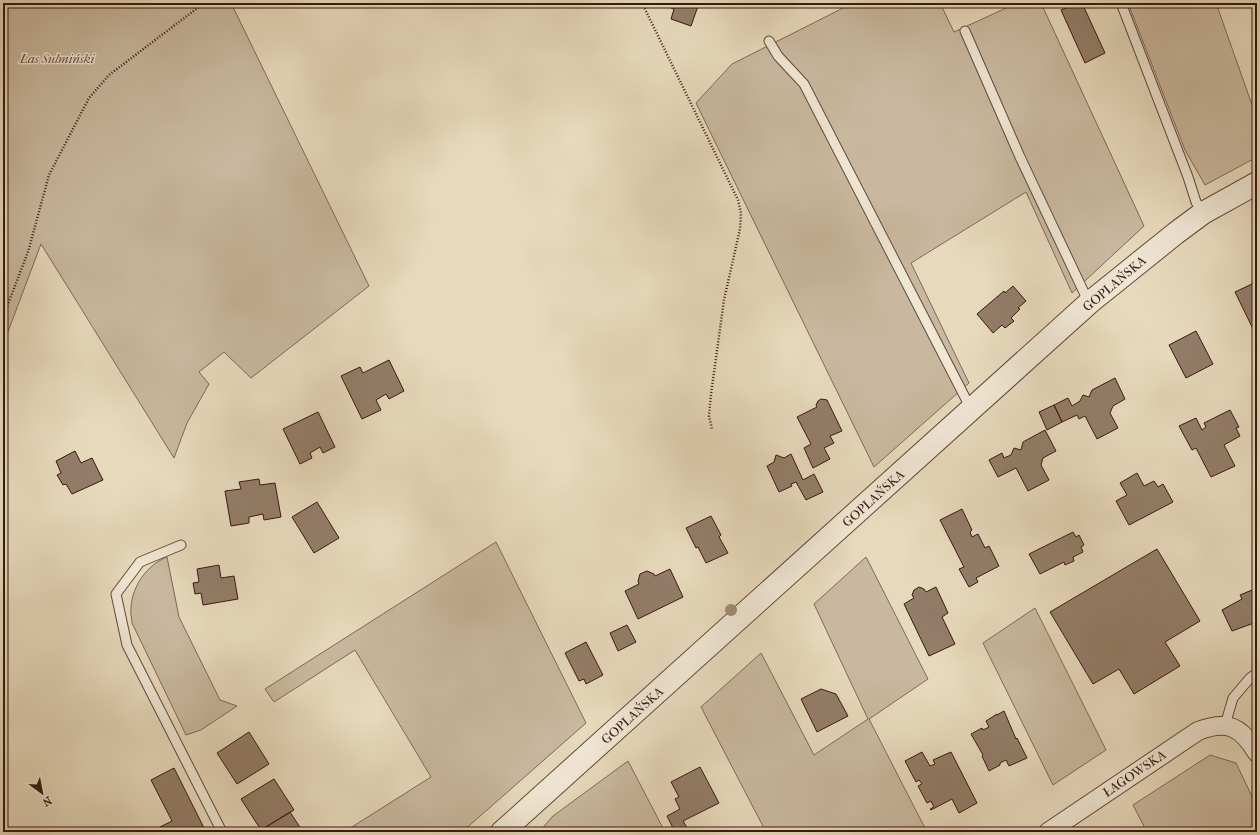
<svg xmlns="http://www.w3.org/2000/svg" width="1260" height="835" font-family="'IM FELL French Canon',serif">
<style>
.green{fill:#c9b89f;stroke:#806857}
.building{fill:#937d69;stroke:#37190f}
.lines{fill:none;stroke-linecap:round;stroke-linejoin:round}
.service-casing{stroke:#63493a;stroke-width:11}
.minor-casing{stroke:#63493a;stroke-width:20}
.tertiary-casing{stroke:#63493a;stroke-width:24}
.path{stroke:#37190f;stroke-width:2.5;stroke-dasharray:1 2;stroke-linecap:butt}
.service{stroke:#efe6d3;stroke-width:9}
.minor{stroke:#efe6d3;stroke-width:18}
.tertiary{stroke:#efe6d3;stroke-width:22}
.tree{fill:#9e8a74}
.labels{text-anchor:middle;stroke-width:3;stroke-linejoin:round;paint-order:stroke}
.park-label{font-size:13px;font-style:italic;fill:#63493a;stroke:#efe6d3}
.street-label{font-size:13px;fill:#37190f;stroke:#efe6d3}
</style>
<rect width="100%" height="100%" fill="#e7d9bc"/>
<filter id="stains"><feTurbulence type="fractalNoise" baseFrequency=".005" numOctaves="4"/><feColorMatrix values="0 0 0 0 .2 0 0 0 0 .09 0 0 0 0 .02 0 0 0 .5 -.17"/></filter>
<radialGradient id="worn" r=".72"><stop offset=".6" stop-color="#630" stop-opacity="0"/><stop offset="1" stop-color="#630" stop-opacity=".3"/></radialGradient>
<path class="green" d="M3,3h228l138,283 -118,92 -27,-26 -25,20 10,12 -22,39 -13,35 -133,-214 -38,101z
M853,3h87l14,29 63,-29h24l103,223 -72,67 -46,-101 -115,71 58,120 -95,84 -178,-364 36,-39z
M1128,3h88l41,116v38l-52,28 -20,-35z
M496,542l90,181 -124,109h-118l87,-55 -76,-127 -81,52 -9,-13z
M167,557l12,60 41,83 17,6 -36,24 -15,5 -54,-112c0,-5 -2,-10 -1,-15 1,-22 16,-43 36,-51z
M866,557l62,122 -59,40 58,113h-161l-65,-125 60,-54 53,102 54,-36 -54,-115z
M1035,608l71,142 -53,35 -70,-142z
M1210,755l26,8 21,44v25h-110l-14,-27z
M628,761l37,71h-126l14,-16z"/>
<path class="building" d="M661,3h38l-8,23 -20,-7 3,-10 -13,-5z
M1078,3h4l23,50 -20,10 -24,-53z
M1257,277v52l-3,2 -19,-39 17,-8 1,-6z
M1013,286l13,15 -8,7 2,1 -9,9 3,3 -9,7 -3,-3 -9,8 -16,-19 27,-23 1,2z
M1196,331l17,33 -27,14 -17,-33z
M389,360l15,31 -15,8 -3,-5 -10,6 5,10 -19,9 -21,-43 19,-9 3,6z
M1115,378l10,21 -12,7 -3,7 8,15 -21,11 -12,-23 -6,3 -2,-4 -15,7 -8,-17 14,-7 4,8 8,-5 3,-6 6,2 3,-7z
M821,399l6,1 15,31 -12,5 4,7 -10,5 6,11 -17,9 -9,-20 7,-4 -14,-27 20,-10 -1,-2 2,-4z
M1054,405l8,17 -15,8 -8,-18z
M1230,410l9,17 -3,1 4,8 -16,9 11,21 -24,11 -15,-29 -4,2 -13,-24 17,-8 6,12 4,-3 -2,-4z
M318,412l17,35 -12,6 -3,-6 -10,6 2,5 -12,6 -17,-35z
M1045,430l11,21 -13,7 -2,7 8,15 -21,11 -12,-23 -18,9 -9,-17 13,-7 2,5 7,-3 3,-7 7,2 2,-8z
M75,451l6,12 11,-5 11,22 -31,14 -6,-10 -3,1 -6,-10 4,-2 -5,-12z
M791,454l12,26 11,-6 9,18 -17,8 -10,-18 -5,2 1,2 -13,6 -12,-26 7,-4 2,-7 8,3z
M1137,473l7,13 10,-5 4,6 5,-3 10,18 -44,23 -13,-24 11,-6 -7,-12z
M259,479l1,6 15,-2 6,34 -17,3 -1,-6 -14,3v6l-18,3 -6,-35 16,-2 -2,-7z
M317,502l22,36 -25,15 -22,-36z
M962,509l10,21 -2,2 2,5 6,-3 7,14 4,-2 10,20 -23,12 2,4 -9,5 -10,-18 5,-2 -24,-47z
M711,516l10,19 -2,2 9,16 -22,10 -8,-16 -2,1 -10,-20z
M1073,532l3,5 3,-2 5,10 -3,2 2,5 -10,5 1,4 -9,4 -1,-3 -24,12 -11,-20z
M1157,549l43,72 -35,21 15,24 -46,28 -15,-25 -26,15 -43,-72z
M219,565l2,13 13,-2 4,23 -35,6 -2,-12 -6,1 -2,-11 6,-1 -2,-13z
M670,569l13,28 -45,22 -13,-28 14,-7 -1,-3 2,-7 7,-3 7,3 1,2z
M919,587l5,2 2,3 10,-5 12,26 -6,4 13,27 -26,12 -25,-52 10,-6 -2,-3 2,-5z
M1252,590l1,4 4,-2v33l-2,1 -1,-3 -22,8 -10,-21 20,-11 -2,-4z
M627,625l9,17 -18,9 -8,-18z
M586,642l17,33 -17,9 -2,-5 -5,2 -14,-28z
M821,689l15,5 12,22 -31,16 -16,-33z
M1004,711l12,28 1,-1 10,20 -18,8 -3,-6 -6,3v2l-11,6 -7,-15 1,-1 -12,-21 11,-6 1,2 6,-3 -3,-6 11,-7v1z
M249,732l20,32 -32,20 -20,-31z
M922,752l8,14 5,-2 -2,-4 18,-8 26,51 -18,10 -7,-14 -21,11 -1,-1 4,-2 -3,-6 -4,2 -9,-17 4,-2 -3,-4 -3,2 -11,-21z
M700,767l19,36 -36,18 4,7 -8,4h-4l-8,-16 13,-7 -5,-10 4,-2 -8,-15z
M174,768l32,64h-56l22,-11 -21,-41z
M274,779l20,31 -33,20 -20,-31z
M290,812l13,20h-45l3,-2z"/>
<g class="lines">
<g class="service-casing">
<path id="service" d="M1121,3l67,174 8,25 7,11
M965,31l55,126 69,146
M769,41l9,15 26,28 167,325
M181,545l-41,17 -24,32 11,51 95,187
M1225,725l8,-27 17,-20 7,-5"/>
</g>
<g class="minor-casing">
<path id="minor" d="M1048,832l150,-101c29,-11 43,-5 59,22"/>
</g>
<g class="tertiary-casing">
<path id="tertiary" d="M502,832l587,-529 87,-70 27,-20 54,-30"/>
</g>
<path class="path" d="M642,3l96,197 3,13 -1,16 -16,71 -13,94 -2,22 3,13
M3,317l25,-65 21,-77 40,-77 20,-23 95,-72"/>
<use href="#service" class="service"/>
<use href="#minor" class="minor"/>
<use href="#tertiary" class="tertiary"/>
</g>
<circle class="tree" cx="731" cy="610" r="6"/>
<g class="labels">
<g class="park-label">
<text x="57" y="63">Las Sulmiński</text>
</g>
<g class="street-label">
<text transform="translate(1114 283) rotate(-40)" y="5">GOPLAŃSKA</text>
<text transform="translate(873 498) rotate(-42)" y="5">GOPLAŃSKA</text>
<text transform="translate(632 715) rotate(-42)" y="5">GOPLAŃSKA</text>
<text transform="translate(1134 773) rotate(-34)" y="5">ŁAGOWSKA</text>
</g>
</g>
<rect width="1260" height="835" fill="none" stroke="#e7d9bc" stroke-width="16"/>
<rect x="4" y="4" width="1252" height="827" fill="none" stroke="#37190f" stroke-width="2"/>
<rect x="8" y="8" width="1244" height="819" fill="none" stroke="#37190f"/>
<g transform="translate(42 793) rotate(148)" stroke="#efe6d3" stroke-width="3" paint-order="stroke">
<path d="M0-3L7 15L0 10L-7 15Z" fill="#37190f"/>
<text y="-6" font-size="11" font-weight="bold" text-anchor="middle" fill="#37190f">N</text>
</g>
<rect width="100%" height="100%" filter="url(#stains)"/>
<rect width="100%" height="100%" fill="url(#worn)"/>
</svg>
